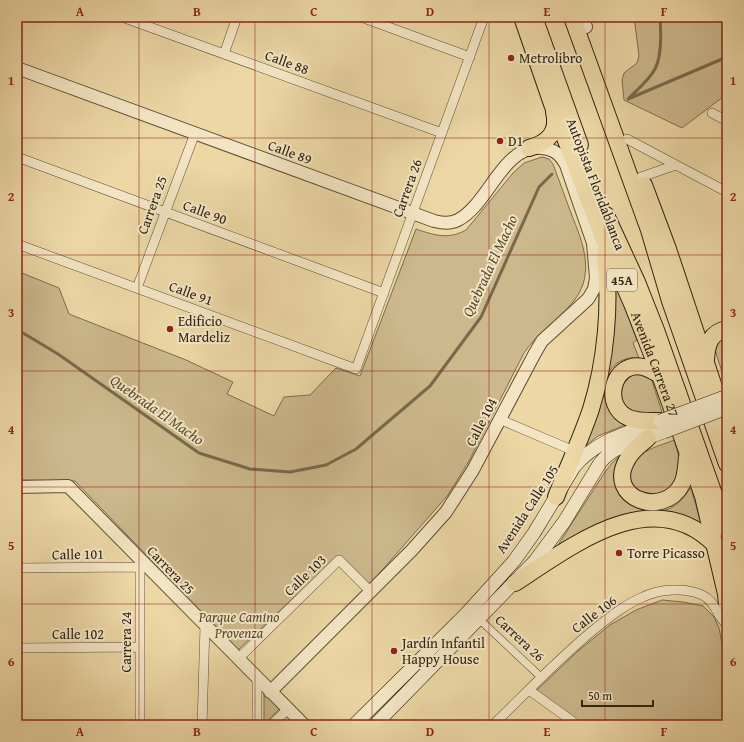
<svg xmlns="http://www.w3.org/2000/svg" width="744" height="742" font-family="'Gentium Book Plus',serif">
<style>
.green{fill:#ccb88c;stroke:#7c6c4f}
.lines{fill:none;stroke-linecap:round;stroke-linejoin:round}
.stream{stroke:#79694c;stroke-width:3}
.pedestrian-casing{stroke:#5d4e37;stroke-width:8}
.minor-casing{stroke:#5d4e37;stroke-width:10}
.tertiary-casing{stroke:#5d4e37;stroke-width:14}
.secondary-casing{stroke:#2d2112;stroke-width:14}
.trunk-casing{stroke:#2d2112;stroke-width:18}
.pedestrian{stroke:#f3e5c4;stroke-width:7}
.minor{stroke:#f3e5c4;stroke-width:9}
.tertiary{stroke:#f3e5c4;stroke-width:12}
.secondary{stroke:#f3e5c4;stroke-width:13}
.trunk{stroke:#ecd7a5;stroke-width:16}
.secondary-bridge-casing{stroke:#2d2112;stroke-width:14;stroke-linecap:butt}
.secondary-bridge{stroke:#f3e5c4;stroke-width:13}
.grid{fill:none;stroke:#8f2418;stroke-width:1;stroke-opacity:0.55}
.poi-dot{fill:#8f2418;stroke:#f3e5c4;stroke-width:1.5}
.labels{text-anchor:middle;stroke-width:4;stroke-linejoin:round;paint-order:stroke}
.shield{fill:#f3e5c4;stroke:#685c47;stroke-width:1}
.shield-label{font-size:13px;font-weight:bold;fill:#2d2112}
.poi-label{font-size:14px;fill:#2d2112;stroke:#f3e5c4;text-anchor:start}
.street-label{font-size:14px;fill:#2d2112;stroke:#f3e5c4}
.park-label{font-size:14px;font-style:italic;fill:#554730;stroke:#f3e5c4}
.water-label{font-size:15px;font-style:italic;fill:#594b34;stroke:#f3e5c4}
.neatline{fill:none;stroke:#8f2418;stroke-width:1.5}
.grid-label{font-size:13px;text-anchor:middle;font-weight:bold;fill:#8f2418}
</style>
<rect width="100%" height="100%" fill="#ecd7a5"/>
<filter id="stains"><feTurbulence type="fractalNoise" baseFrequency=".005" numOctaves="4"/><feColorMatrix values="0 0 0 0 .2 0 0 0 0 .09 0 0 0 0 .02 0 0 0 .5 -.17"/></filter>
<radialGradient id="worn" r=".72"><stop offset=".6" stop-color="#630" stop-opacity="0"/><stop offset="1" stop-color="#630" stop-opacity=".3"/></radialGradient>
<path class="green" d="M634,17h83v1l10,-1v77l-45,34 -58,-28 -2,-20 2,-7 13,-10 2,-7z
M542,157l7,2 4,5c6,16 12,33 18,49 12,30 25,61 2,89 -15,18 -36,31 -49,51l-55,108 -21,34 -79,90 -30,-30 -101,95 -163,-169 -53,-1v-54h-5v-155l42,17 10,26 117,46 47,22 -6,12 47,22 10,-19 26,-2 26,-27 24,8 56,-147c18,6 32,11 50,1l47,-57 11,-10z
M614,279l23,61 -4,3 6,15c-31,-3 -42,28 -30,52 3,7 10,11 16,15l-27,11 -15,12z
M727,335v53l-12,-38 3,-10z
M637,373h7l8,8 10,31 -15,4 -25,-8 -2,-21 10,-11z
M674,440c8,26 8,27 -5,51 -6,1 -12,5 -18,5 -14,1 -27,-19 -20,-31 8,-15 29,-19 43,-25z
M620,456c-3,7 -6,13 -6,21 0,3 2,8 4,11 7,20 32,27 51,21 10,-4 16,-14 22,-21l11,39c-17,-5 -35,-11 -52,-14 -35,-4 -65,18 -94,35l49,-76 7,-9z
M662,600l21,2 20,4 11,11 5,11 4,21v76h-152l5,-5 -39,-30 41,-39 32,-26 26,-15z
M264,693l16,15 -16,17z"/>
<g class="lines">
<path class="stream" d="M630,97c9,-9 19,-17 25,-28 7,-13 6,-38 5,-52
M628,99l99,-42
M17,332l6,1 35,21 141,99 51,16 40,3 36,-7 30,-16 74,-63 51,-69 58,-130 13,-13"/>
<g class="pedestrian-casing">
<path id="pedestrian" d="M479,619l63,59"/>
</g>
<g class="minor-casing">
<path id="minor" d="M122,17l320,116
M361,17l109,40
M224,54l13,-37
M712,113l15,8
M627,139l100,53
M17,157l367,136
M641,177l35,-12
M17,244l339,125 128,-352
M137,288l58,-155
M499,419l75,32
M140,559v166
M17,568l123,-1
M17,648l123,-1
M238,659l101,-99 32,32
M529,690l43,31 -3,4
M202,725l3,-99
M257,725v-47
M271,725l17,-16
M493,725c34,-33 67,-68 104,-98 14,-11 29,-23 46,-30 16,-8 43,-10 59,-2 15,7 14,22 25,29"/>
</g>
<g class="tertiary-casing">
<path id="tertiary" d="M583,17l3,10
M17,68l417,153c9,2 16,3 24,-1 31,-16 45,-76 84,-72 12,1 18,6 24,17l27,78 3,35 -2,11 -6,10 -46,42 -7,12 -62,117 -27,42 -34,38 -142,142
M17,487l51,-1 236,239"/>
</g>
<g class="secondary-casing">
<path id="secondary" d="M354,725l112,-111 48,-53 20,-28 40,-66c22,-26 49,-33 80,-44
M375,725l160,-164 29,-39 36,-59c13,-18 44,-24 64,-31"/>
</g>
<g class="trunk-casing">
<g id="trunk">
<path id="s1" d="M522,17l30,87 50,131 31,71 27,69 43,121 23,98 1,11"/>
<path d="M534,17l46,128"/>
<path d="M572,17l77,213 21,71 57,163"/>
<path d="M529,148c19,-5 30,-16 25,-36"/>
<path d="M644,185l24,64 59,177"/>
<path d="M606,215l31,67 19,48 71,201"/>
<path d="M706,359c1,-14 4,-27 21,-30"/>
<path d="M660,375c-6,-3 -11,-7 -17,-8 -30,-7 -42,39 -14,51 10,4 21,3 31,3"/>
<path d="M648,438c-7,6 -17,13 -21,22 -22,39 37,59 55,24 4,-8 4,-18 5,-27"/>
<path d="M556,497c11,-29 25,-58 35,-88 15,-48 20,-105 14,-155"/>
<path d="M515,583c57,-37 138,-101 200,-38"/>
</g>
</g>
<use href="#pedestrian" class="pedestrian"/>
<use href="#minor" class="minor"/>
<use href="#tertiary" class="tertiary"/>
<use href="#secondary" class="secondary"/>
<use href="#trunk" class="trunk"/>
<g class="secondary-bridge-casing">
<path id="secondary-bridge" d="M660,421l67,-25
M664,432l63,-24"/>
</g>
<use href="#secondary-bridge" class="secondary-bridge"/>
</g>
<path class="grid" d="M139,17v708M255,17v708M372,17v708M489,17v708M605,17v708M17,138h710M17,255h710M17,371h710M17,487h710M17,604h710"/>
<g class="poi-dot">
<circle cx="511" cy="58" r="4"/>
<circle cx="500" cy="141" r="4"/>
<circle cx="170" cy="329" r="4"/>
<circle cx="619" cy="553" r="4"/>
<circle cx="394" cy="651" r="4"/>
</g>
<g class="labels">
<rect class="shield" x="607" y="269" width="30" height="22" rx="3"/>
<g class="shield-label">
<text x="622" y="285">45A</text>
</g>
<g class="poi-label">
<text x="519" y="63">Metrolibro</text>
<text x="508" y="146">D1</text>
<text x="178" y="326">Edificio<tspan x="178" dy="16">Mardeliz</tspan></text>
<text x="627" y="558">Torre Picasso</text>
<text x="402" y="648">Jardín Infantil<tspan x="402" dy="16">Happy House</tspan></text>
</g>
<g class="street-label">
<text transform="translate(287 62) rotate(20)" y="5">Calle 88</text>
<text transform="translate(290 152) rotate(20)" y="5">Calle 89</text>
<text transform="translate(596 184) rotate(69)" y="5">Autopista Floridablanca</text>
<text transform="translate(407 188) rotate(-70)" y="5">Carrera 26</text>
<text transform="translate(152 205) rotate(-70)" y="5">Carrera 25</text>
<text transform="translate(205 212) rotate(20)" y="5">Calle 90</text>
<text transform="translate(191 293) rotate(20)" y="5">Calle 91</text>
<text dy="5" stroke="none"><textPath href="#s1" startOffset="372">Avenida Carrera 27</textPath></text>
<text transform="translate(481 422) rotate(-63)" y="5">Calle 104</text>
<text transform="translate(527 509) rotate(-57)" y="5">Avenida Calle 105</text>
<text transform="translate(78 554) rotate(-1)" y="5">Calle 101</text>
<text transform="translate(171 570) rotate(46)" y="5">Carrera 25</text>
<text transform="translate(305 575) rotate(-44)" y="5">Calle 103</text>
<text transform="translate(594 614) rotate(-37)" y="5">Calle 106</text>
<text x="78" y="639">Calle 102</text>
<text transform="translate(520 638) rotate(43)" y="5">Carrera 26</text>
<text transform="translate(126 642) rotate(-90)" y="5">Carrera 24</text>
</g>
<g class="park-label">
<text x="239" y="622">Parque Camino<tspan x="239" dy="16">Provenza</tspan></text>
</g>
<g class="water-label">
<text transform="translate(490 266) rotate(-65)" y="5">Quebrada El Macho</text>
<text transform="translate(157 410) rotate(35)" y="5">Quebrada El Macho</text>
</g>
</g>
<rect width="744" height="742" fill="none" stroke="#ecd7a5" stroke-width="44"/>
<path d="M582 700v6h71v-6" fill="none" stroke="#2d2112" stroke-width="2"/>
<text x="588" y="700" font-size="12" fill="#2d2112" stroke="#f3e5c4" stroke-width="3" paint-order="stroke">50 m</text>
<rect x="22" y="22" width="700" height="698" class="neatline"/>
<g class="grid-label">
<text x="80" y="16">A</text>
<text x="197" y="16">B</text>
<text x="314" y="16">C</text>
<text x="430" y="16">D</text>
<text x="547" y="16">E</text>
<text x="664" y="16">F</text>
<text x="11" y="85">1</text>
<text x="733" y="85">1</text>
<text x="11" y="201">2</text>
<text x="733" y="201">2</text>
<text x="11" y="317">3</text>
<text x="733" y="317">3</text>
<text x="11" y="434">4</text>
<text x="733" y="434">4</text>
<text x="11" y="550">5</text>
<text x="733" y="550">5</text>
<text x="11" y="666">6</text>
<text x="733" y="666">6</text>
<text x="80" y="736">A</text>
<text x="197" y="736">B</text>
<text x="314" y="736">C</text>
<text x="430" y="736">D</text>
<text x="547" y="736">E</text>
<text x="664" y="736">F</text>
</g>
<rect width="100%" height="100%" filter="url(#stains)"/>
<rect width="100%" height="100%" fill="url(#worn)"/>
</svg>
